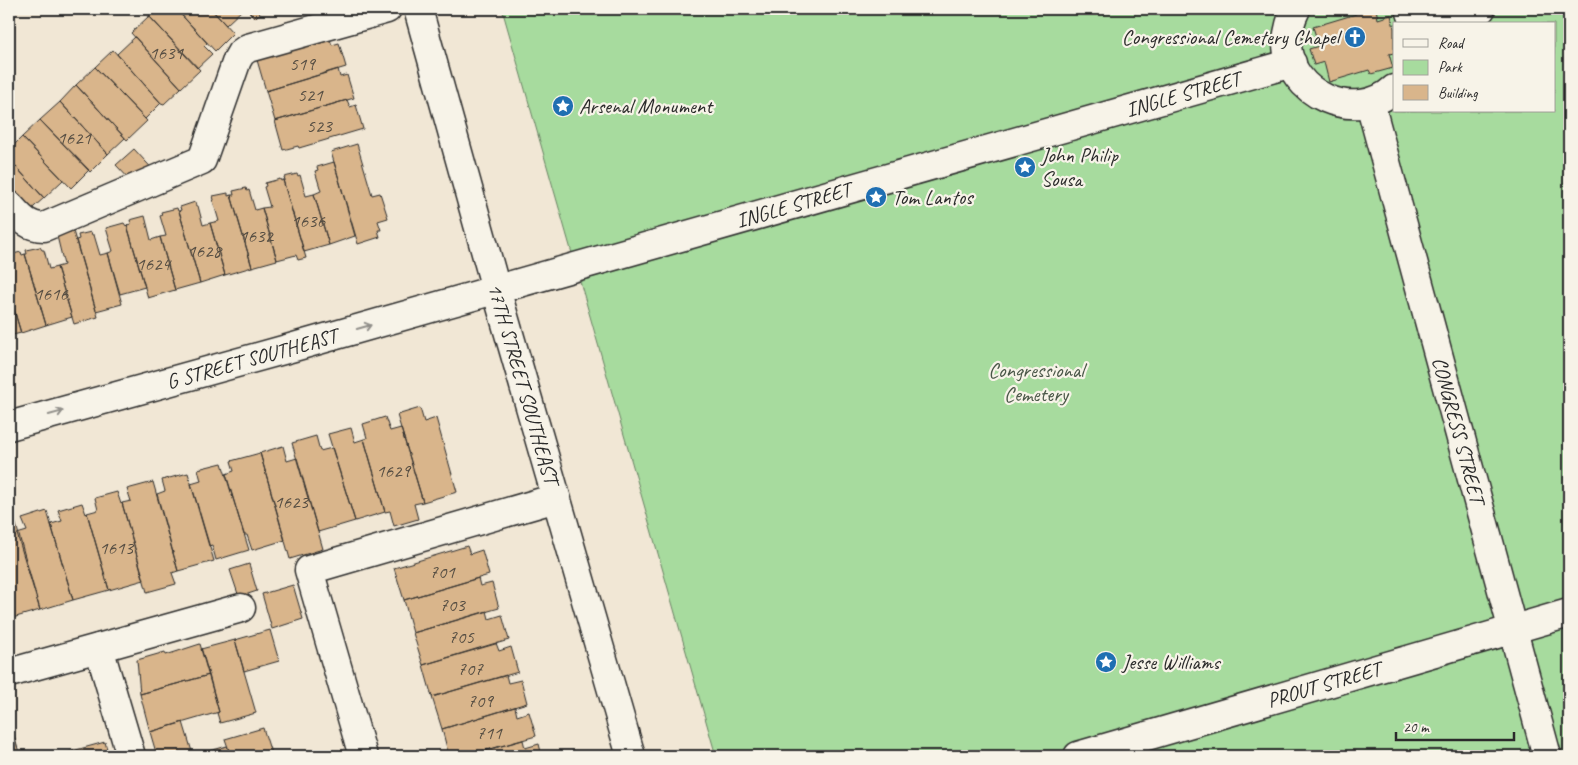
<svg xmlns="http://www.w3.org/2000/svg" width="1578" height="765" font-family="Caveat,sans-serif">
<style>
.green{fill:#a7db9e;stroke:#698364;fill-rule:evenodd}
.building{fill:#d9b58b;stroke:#2b2b2b}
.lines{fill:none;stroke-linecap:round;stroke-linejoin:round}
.minor-casing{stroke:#2b2b2b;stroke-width:31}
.minor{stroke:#f7f3e8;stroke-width:28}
.oneway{stroke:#918f8a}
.labels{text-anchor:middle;stroke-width:4.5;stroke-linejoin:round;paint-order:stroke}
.number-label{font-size:19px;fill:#564e43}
.poi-label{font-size:21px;fill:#2b2b2b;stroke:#f7f3e8;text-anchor:start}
.street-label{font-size:21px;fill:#2b2b2b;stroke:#f7f3e8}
.park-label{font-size:21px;fill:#4a5748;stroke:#f7f3e8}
</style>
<rect width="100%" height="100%" fill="#f1e7d5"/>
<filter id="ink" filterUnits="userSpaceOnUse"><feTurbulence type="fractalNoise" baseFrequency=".02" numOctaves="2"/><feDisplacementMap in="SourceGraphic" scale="10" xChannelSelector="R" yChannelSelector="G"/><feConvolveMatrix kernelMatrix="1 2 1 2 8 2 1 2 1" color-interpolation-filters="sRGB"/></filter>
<g filter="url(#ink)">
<path class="green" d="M502,9h1067v747h-853zM1394,24h160v87h-160z"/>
<path class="building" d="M156,9h20l31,34 -3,3 8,8 -15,14 -48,-52z
M176,9h35l22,24 -18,18z
M211,9h32l-17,16z
M246,9h18l-9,9z
M1359,9h17l2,10 13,-4 3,13v25l-5,1 4,14 -22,6 -2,-4 -40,12 -5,-20 -10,3 -5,-16 10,-3 -6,-19 43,-13 -1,-4z
M149,16l51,54 -19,18 -50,-55z
M135,37l46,51 -17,16 -3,-1 -44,-49z
M329,37l3,8 7,-2 7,24 -80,24 -9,-31 16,-5 -1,-1z
M113,50l48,53 -16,16 -50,-52z
M95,67l52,54 -20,19 -51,-55z
M338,69l2,8 7,-2 7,23 -79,23 -9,-30z
M76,85l49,53 -17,16 -48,-52z
M347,100l3,7 6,-2 7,24 -64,19 -1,-2 -15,4 -8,-29z
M60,102l48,52 -18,18 -50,-52z
M40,120l49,50 -18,18 -49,-51z
M22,137l41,43 -19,18 -35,-39v-9z
M357,144l15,51 8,-2 8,25 -10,3 3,9h-3l2,7 -22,7 -27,-92z
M134,149l23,25 -24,9 -17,-18z
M9,159l35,39 -18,16 -17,-18z
M334,162l21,74 -26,9 -15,-51 7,-3 -6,-20 3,-1 -1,-3z
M297,174l1,2 2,-1 6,21 8,-2 15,51 -25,7 -21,-72h2l-1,-3z
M280,179l1,2 2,-1 23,78 -8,2 -2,-5 -19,5 -15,-52 8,-1 -6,-20 2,-1 -1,-3z
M246,188l1,3 2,-1 6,20 7,-2 15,52 -25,7 -21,-72h3l-1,-4z
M228,193v3l3,-1 21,72 -27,8 -15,-52 9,-2 -6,-20 1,-1 -1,-4z
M195,202l1,4h2l5,19 7,-2 15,52 -25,8 -21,-72 2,-1 -1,-3z
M177,208l1,3h1l21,72 -25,7 -15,-53 6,-1 -6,-20 2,-1 -1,-3z
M145,216l6,24 9,-3 15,53 -27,8 -21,-73 4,-1 -1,-4z
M124,223l2,3 1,-1 18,62 -25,7 -12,-41 5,-2 -7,-23z
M73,231l25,86 -24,7 -17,-57 7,-2 -7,-29z
M91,232l1,3h2l6,20 8,-2 14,51 -26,7 -20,-71 3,-1 -1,-4z
M40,247l2,3h2l5,19 8,-2 15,50 -26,8 -21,-71h2l-1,-4z
M21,252l1,3 3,-1 21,71 -25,8 -12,-40v-12h2l-2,-10v-16z
M9,293l12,40 -12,3z
M420,408l4,14 12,-4 21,74 -34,10 -26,-87z
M385,417l5,14 11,-3 22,74 -9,2 4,15 -24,7 -4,-15 -5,1 -21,-73 3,-1 -4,-14z
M351,428l4,14 9,-3 21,73 -30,9 -27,-87z
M316,436l4,15 12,-3 23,73 -37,11 -26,-89z
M283,446l4,15 10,-3 26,91 -33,10 -30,-106z
M260,453l25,87 -33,10 -5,-15h-3l-18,-61 8,-3 -3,-10z
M222,463l27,87 -33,10 -4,-15 -3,1 -18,-62 10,-3 -3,-12z
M188,473l26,88 -36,10 -21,-77 8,-3 -3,-11z
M153,482l25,89 -6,2 4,11 -29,8 -25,-89 9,-2 -4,-12z
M117,492l4,12 1,-1 22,77 -35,10 -22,-77 11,-3 -3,-12z
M82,503l4,11 1,-1 22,77 -36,10 -22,-76 11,-3 -4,-11z
M47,511l26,89 -33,10 -23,-76 10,-3 -5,-12z
M15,521l25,89 -31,9v-97z
M467,546l3,8 12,-4 7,25 -85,25 -10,-32z
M249,564l8,27 -18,6 -9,-27z
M478,578l2,8 12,-3 7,25 -86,25 -9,-33z
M293,585l10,34 -31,10 -10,-35z
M487,611l2,8 13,-4 7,25 -86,25 -10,-32z
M270,630l9,31 -35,10 -9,-31z
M235,640l21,73 -36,10 -3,-10 2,-1 -18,-63z
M496,643l3,8 12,-4 7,25 -86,25 -9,-32z
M200,644l9,31 -69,19 -3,-34 28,-8 1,3z
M209,675l10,37 -69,20 -10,-38z
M506,675l2,8 13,-3 6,23 -85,26 -10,-32z
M515,707l2,9 12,-4 7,24 -70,20h-17l-7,-27z
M183,722l10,33 -36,1 -7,-24z
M263,728l9,28h-41l-6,-17z
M13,732l7,24h-11v-23z
M523,740l2,8 14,-4 3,12h-76z
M105,742l4,14h-43l-1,-3z
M227,746l4,10h-39z"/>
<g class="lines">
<g class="minor-casing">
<g id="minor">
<path id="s1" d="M418,9l78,280 135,467"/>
<path d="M1296,9c-5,10 -8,21 -9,33 0,53 69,82 107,47"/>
<path d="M1410,9l5,15"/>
<path d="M1429,24l52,-15"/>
<path id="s2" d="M1370,103l177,653"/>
<path d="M9,205c11,12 18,22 35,22l158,-67 35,-100 4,-7 7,-5 139,-39"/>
<path id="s3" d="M9,426l285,-79 998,-284"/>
<path d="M99,648l32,108"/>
<path d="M9,673l232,-65"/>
<path d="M363,756l-54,-186 247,-72"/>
<path id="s4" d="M1078,756l491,-143"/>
</g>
</g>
<use href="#minor" class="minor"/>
</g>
<defs><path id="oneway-shaft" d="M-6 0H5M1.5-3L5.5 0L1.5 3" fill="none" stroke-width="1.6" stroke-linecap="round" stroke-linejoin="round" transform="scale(1.25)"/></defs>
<g class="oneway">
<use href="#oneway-shaft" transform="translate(364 327) rotate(-16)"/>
<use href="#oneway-shaft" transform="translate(56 413) rotate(-15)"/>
</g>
</g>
<defs>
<g id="church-disc" transform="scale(1.125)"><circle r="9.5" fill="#1f6fb2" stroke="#f7f3e8"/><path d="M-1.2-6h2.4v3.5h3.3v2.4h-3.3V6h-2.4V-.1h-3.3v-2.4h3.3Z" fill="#fff"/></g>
<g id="sight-disc" transform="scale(1.125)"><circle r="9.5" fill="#1f6fb2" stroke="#f7f3e8"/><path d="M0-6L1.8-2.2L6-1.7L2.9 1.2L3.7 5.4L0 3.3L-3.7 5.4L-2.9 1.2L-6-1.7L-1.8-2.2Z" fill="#fff"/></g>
</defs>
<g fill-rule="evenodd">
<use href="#church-disc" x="1355" y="37"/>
<use href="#sight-disc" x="563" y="106"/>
<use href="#sight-disc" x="1025" y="167"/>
<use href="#sight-disc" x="876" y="197"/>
<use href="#sight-disc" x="1106" y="662"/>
</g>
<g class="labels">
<g class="number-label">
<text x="166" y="59">1631</text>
<text x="302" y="70">519</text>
<text x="310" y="101">521</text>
<text x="319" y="132">523</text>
<text x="74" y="144">1621</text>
<text x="308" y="227">1636</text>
<text x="256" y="242">1632</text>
<text x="204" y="257">1628</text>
<text x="153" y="270">1624</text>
<text x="51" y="300">1616</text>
<text x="393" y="477">1629</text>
<text x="291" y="508">1623</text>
<text x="116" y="554">1613</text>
<text x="442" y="578">701</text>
<text x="452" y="611">703</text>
<text x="461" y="643">705</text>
<text x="470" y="675">707</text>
<text x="480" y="707">709</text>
<text x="489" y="739">711</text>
</g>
<g class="poi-label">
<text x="1339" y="44" text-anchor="end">Congressional Cemetery Chapel</text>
<text x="579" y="113">Arsenal Monument</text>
<text x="1041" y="162">John Philip<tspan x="1041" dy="24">Sousa</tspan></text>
<text x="892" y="204">Tom Lantos</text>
<text x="1122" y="669">Jesse Williams</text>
</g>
<g class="street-label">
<text dy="7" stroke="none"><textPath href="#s3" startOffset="1220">INGLE STREET</textPath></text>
<text dy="7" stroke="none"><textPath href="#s3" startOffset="815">INGLE STREET</textPath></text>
<text dy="7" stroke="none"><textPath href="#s3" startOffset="252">G STREET SOUTHEAST</textPath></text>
<text dy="7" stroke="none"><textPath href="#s1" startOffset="389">17TH STREET SOUTHEAST</textPath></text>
<text dy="7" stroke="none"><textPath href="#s2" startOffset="339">CONGRESS STREET</textPath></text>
<text dy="7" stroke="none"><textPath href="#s4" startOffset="256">PROUT STREET</textPath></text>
</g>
<g class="park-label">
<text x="1036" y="377">Congressional<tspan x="1036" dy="24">Cemetery</tspan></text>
</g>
</g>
<rect width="1578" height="765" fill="none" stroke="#f7f3e8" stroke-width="30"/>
<rect x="15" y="15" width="1548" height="735" fill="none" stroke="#2b2b2b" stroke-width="2" filter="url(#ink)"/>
<rect x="1393" y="22" width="162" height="90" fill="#f7f3e8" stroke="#a5a39c"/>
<rect x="1403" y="39" width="25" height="8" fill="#f7f3e8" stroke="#a5a39c"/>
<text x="1438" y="48" font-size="15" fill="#2b2b2b">Road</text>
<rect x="1403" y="60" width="25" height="15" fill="#a7db9e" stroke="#a5a39c"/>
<text x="1438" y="72" font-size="15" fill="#2b2b2b">Park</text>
<rect x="1403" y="85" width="25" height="15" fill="#d9b58b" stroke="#a5a39c"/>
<text x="1438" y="98" font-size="15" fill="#2b2b2b">Building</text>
<path d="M1396 732v8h118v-8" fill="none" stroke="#2b2b2b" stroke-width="2.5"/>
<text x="1403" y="732" font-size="15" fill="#2b2b2b" stroke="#f7f3e8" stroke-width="4" paint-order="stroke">20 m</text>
</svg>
